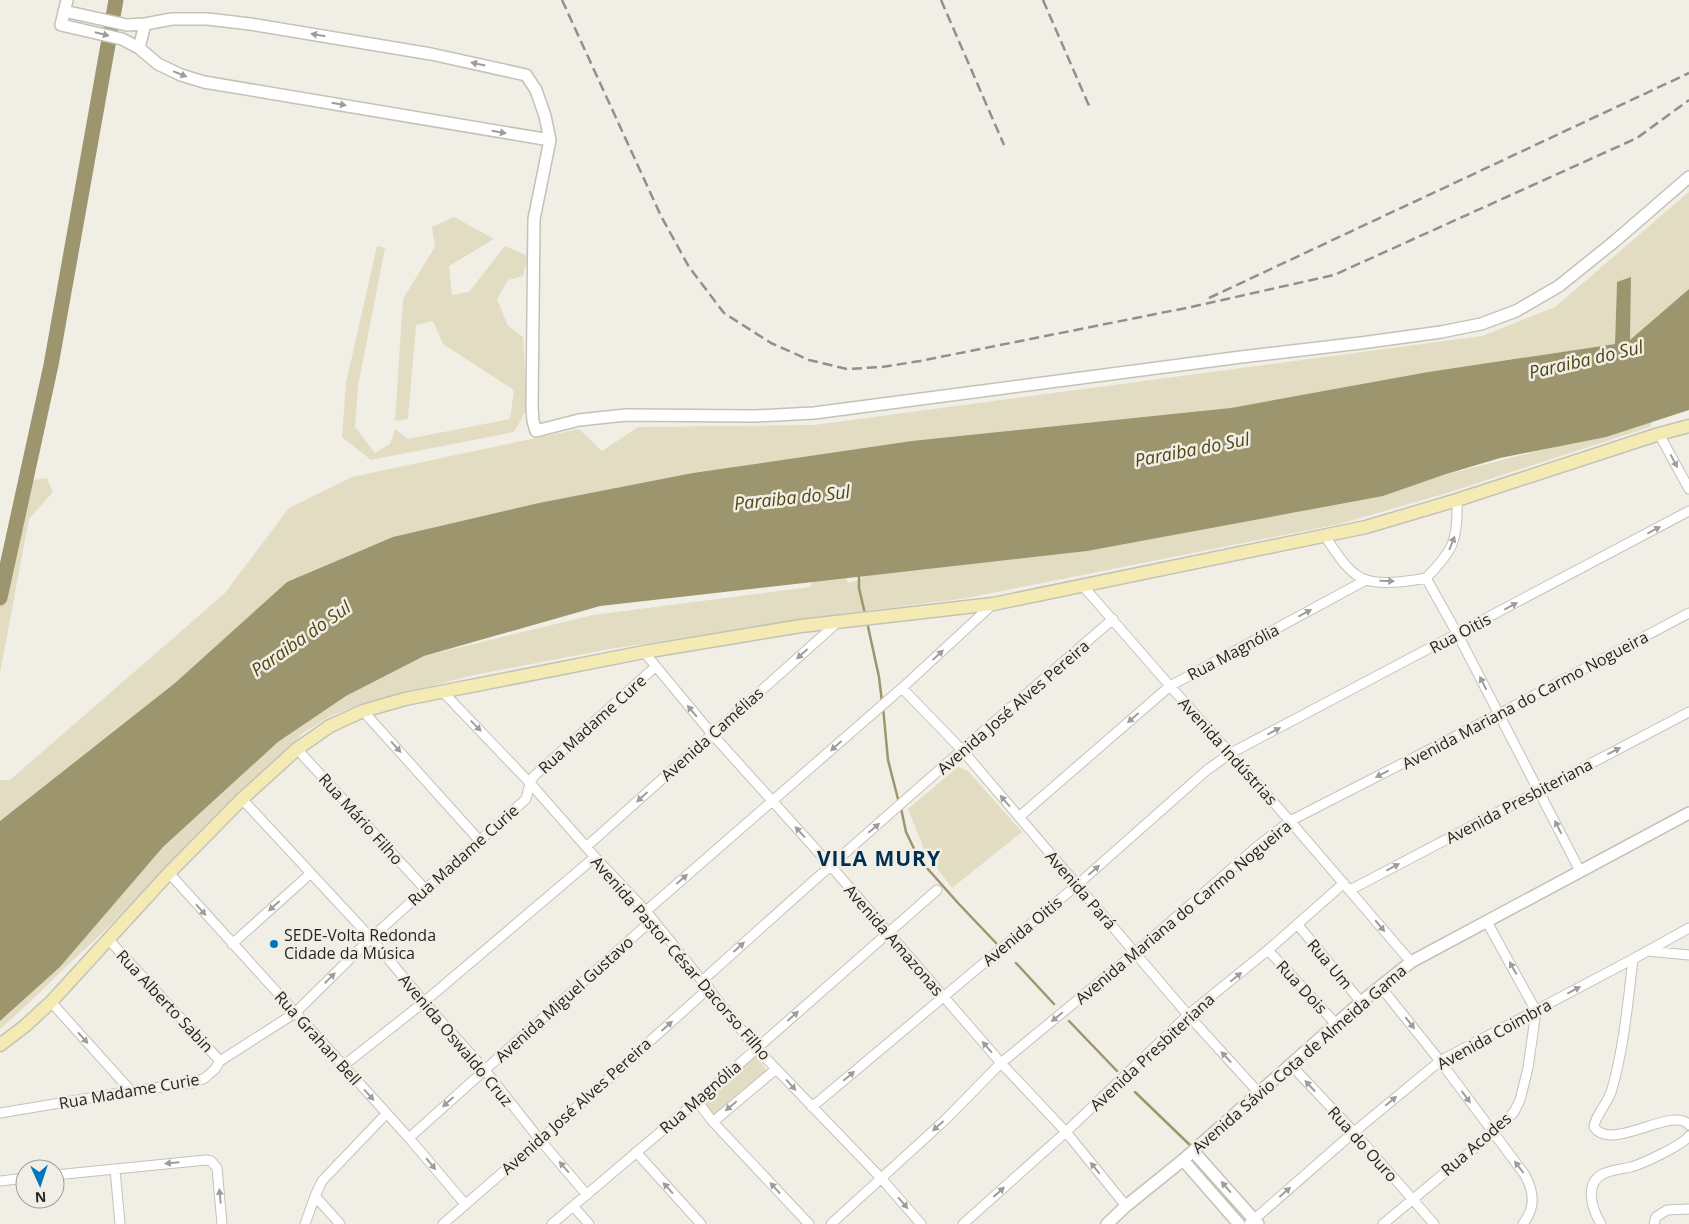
<svg xmlns="http://www.w3.org/2000/svg" width="1689" height="1224" font-family="'Open Sans',sans-serif">
<style>
.green{fill:#e1dcc2}
.water{fill:#9d956e}
.lines{fill:none;stroke-linecap:round;stroke-linejoin:round}
.stream{stroke:#9d956e;stroke-width:2.5}
.river{stroke:#9d956e;stroke-width:15}
.minor-casing{stroke:#c4c2b8;stroke-width:11}
.tertiary-casing{stroke:#c4c2b8;stroke-width:14}
.secondary-casing{stroke:#c4c2b8;stroke-width:15}
.minor{stroke:#fff;stroke-width:9}
.tertiary{stroke:#fff;stroke-width:11}
.secondary{stroke:#f4eab4;stroke-width:12}
.rail{stroke:#919089;stroke-width:2.5;stroke-dasharray:10 5;stroke-linecap:butt}
.oneway{fill:#9d9d9c}
.poi-dot{fill:#0176c0;stroke:#f1efe5;stroke-width:2}
.labels{text-anchor:middle;stroke-width:5;stroke-linejoin:round;paint-order:stroke}
.street-label{font-size:16px;fill:#262522;stroke:#f1efe5}
.poi-label{font-size:16px;fill:#262522;stroke:#f1efe5;text-anchor:start}
.water-label{font-size:18px;font-style:italic;fill:#4f4515;stroke:#f1efe5}
.district-label{font-size:21px;font-weight:bold;letter-spacing:1px;fill:#002f52;stroke:#f1efe5}
</style>
<rect width="100%" height="100%" fill="#f1efe5"/>
<path class="green" d="M1689,192v97l-59,52 1,-63 -14,4 -2,62 -187,28 -1141,210 -112,101 -175,138v-41h10l215,-187 64,-85 63,-31 227,-48 23,22 36,-24 176,-2 668,-89 73,-29z
M454,217l40,22 -45,27 3,29 17,-3 36,-46 23,10 -5,20 -15,4 -11,19 11,27 15,11 4,72 -13,23 -143,28 -29,-23 4,-54 31,-137 8,2 -27,138 -3,41 20,26 15,-9 5,-15 13,10 102,-20 4,-29 -71,-46 -10,-23 -17,4 -8,94 -13,2 8,-122 32,-52 -3,-20z
M1652,422l-2,5 -203,66 -108,31 -372,74 -150,19 -207,32 -136,26 -113,29 -28,11 -30,18 -208,207c-33,29 -62,61 -95,89v-8l60,-54 103,-120 115,-105 68,-46 78,-40 169,-41 217,-28 8,-23 21,-4 9,23 14,-4 1,-18 432,-48z
M47,478l6,14 -24,27 -29,154v-90l21,-101z
M958,767l10,4 54,61 -70,56 -26,-34 -18,-45z
M755,1054l13,19 -53,43 -12,-16z"/>
<path class="water" d="M1631,277l-1,63 59,-51v121l-83,27 -106,21 -57,17 -60,21 -296,55 -487,55 -176,50 -78,40 -68,46 -115,105 -103,120 -60,54v-200l175,-138 112,-101 106,-45 146,-34 154,-30 219,-32 319,-33 197,-36 187,-28 2,-62z"/>
<g class="lines">
<path class="stream" d="M859,575v13l6,26
M867,622l12,55 3,25
M883,707l5,53 11,43
M901,808l5,24 13,27 39,44 38,40
M1016,963l38,41
M1069,1021l48,50
M1135,1092l58,56"/>
<path class="river" d="M0,598l51,-233 65,-365"/>
<g class="minor-casing">
<path id="minor" d="M1659,434l30,55
M1324,535c11,15 24,40 43,45 15,5 43,1 59,-2
M1426,578l32,57 122,236
M1426,578c28,-28 32,-38 31,-78
M1083,586l87,100 120,135 121,141
M644,652l68,82 118,131 171,198 65,69 60,74
M902,688l60,62 226,265 71,78
M442,691l88,92 65,74 51,54 110,137 125,130 40,46
M363,711l116,129
M297,749l127,139
M242,799l129,139 53,64 60,67 56,71 47,55
M1019,817l151,-131 196,-106
M586,847l252,-225
M169,873l240,265 56,66
M1350,890l339,-178
M646,911l256,-223 91,-84
M1298,925l63,77
M109,940l111,121
M232,944l78,-70
M1268,950l68,74
M1647,951l42,4
M1633,959c-5,43 -9,88 -21,130 -3,13 -18,28 -18,38 17,26 79,-22 95,-2
M703,980c135,-122 272,-242 410,-361
M1380,986l60,75 85,114c9,17 11,32 -2,49
M51,1002l80,89
M1291,1065l63,67 80,92
M343,1066l81,-64 171,-145
M697,1101l16,21 96,102
M812,1107l265,-222 130,-115 24,-17 458,-242
M0,1113l131,-22 61,-8 13,-5 10,-9 5,-8 75,-48 76,-75 155,-139 4,-16 4,-7 121,-109
M713,1122l63,-53
M409,1138l243,-218
M636,1152l65,72
M115,1169l5,55
M55,1175l151,-15 5,1 6,7 5,56
M0,1181l25,-3
M315,1196l25,28
M573,1206l16,18
M305,1224l10,-28 7,-15 64,-67
M443,1224l97,-84 169,-152
M552,1224l145,-123 240,-211
M831,1224l114,-104 56,-57 135,-111 123,-107 31,-24 209,-107 190,-101
M963,1224l103,-92 122,-117 80,-65 76,-67
M1249,1224l105,-92 86,-71 193,-102 56,-31
M1383,1224l110,-91 21,-21 6,-12 8,-32 8,-57 -49,-89
M1601,1224c-9,-15 -18,-42 4,-51 8,-3 17,-4 26,-6 11,-3 52,-22 58,-31
M1654,1224l2,-7 11,-7 22,-1"/>
</g>
<g class="tertiary-casing">
<path id="tertiary" d="M67,0l-6,25 61,14 17,9 19,16 23,11 23,7 346,58
M64,11l63,14 18,-1 27,-5h36l42,5 181,30 95,21 10,15 9,26 5,24 -16,79 -2,188 1,14 3,10 43,-11 47,-5 129,1 59,-3 427,-56 120,-14 80,-11 40,-8 35,-13 43,-25 56,-45 74,-64
M139,48l6,-24
M1193,1151l65,73
M1183,1160l56,64
M1107,1224l19,-18 57,-46 178,-158 50,-40 278,-149"/>
</g>
<g class="secondary-casing">
<path id="secondary" d="M0,1045l25,-19 26,-24 118,-129 73,-74 55,-50 33,-23 33,-15 42,-12 239,-47 157,-26 192,-22 373,-77 91,-27 202,-66 30,-8"/>
</g>
<use href="#minor" class="minor"/>
<use href="#tertiary" class="tertiary"/>
<use href="#secondary" class="secondary"/>
<path class="rail" d="M562,0l99,216 28,51 35,46 47,30 38,17 38,9 35,-2 38,-6 271,-54 143,-32 303,-137 52,-38
M941,0l63,145
M1043,0l47,108
M1209,298l480,-225"/>
</g>
<defs><path id="oneway-solid" d="M-6-.8H1V-3.2L6.5 0L1 3.2V.8H-6Z" transform="scale(1.25)"/></defs>
<g class="oneway">
<use href="#oneway-solid" transform="translate(102 34) rotate(14)"/>
<use href="#oneway-solid" transform="translate(318 35) rotate(-170)"/>
<use href="#oneway-solid" transform="translate(478 64) rotate(-168)"/>
<use href="#oneway-solid" transform="translate(180 74) rotate(22)"/>
<use href="#oneway-solid" transform="translate(339 104) rotate(10)"/>
<use href="#oneway-solid" transform="translate(499 132) rotate(10)"/>
<use href="#oneway-solid" transform="translate(1674 461) rotate(62)"/>
<use href="#oneway-solid" transform="translate(1654 530) rotate(-28)"/>
<use href="#oneway-solid" transform="translate(1452 543) rotate(-68)"/>
<use href="#oneway-solid" transform="translate(1387 581) rotate(2)"/>
<use href="#oneway-solid" transform="translate(1511 606) rotate(-28)"/>
<use href="#oneway-solid" transform="translate(1305 613) rotate(-28)"/>
<use href="#oneway-solid" transform="translate(802 654) rotate(138)"/>
<use href="#oneway-solid" transform="translate(938 655) rotate(-43)"/>
<use href="#oneway-solid" transform="translate(1483 683) rotate(-117)"/>
<use href="#oneway-solid" transform="translate(692 711) rotate(-130)"/>
<use href="#oneway-solid" transform="translate(1133 718) rotate(139)"/>
<use href="#oneway-solid" transform="translate(476 726) rotate(46)"/>
<use href="#oneway-solid" transform="translate(1274 731) rotate(-28)"/>
<use href="#oneway-solid" transform="translate(836 746) rotate(138)"/>
<use href="#oneway-solid" transform="translate(396 747) rotate(48)"/>
<use href="#oneway-solid" transform="translate(1614 751) rotate(-27)"/>
<use href="#oneway-solid" transform="translate(1382 774) rotate(153)"/>
<use href="#oneway-solid" transform="translate(642 797) rotate(138)"/>
<use href="#oneway-solid" transform="translate(1005 801) rotate(-131)"/>
<use href="#oneway-solid" transform="translate(1558 827) rotate(-117)"/>
<use href="#oneway-solid" transform="translate(874 828) rotate(-40)"/>
<use href="#oneway-solid" transform="translate(800 832) rotate(-132)"/>
<use href="#oneway-solid" transform="translate(1393 867) rotate(-28)"/>
<use href="#oneway-solid" transform="translate(1094 870) rotate(-41)"/>
<use href="#oneway-solid" transform="translate(682 879) rotate(-41)"/>
<use href="#oneway-solid" transform="translate(274 906) rotate(138)"/>
<use href="#oneway-solid" transform="translate(201 910) rotate(48)"/>
<use href="#oneway-solid" transform="translate(1380 926) rotate(50)"/>
<use href="#oneway-solid" transform="translate(739 947) rotate(-42)"/>
<use href="#oneway-solid" transform="translate(1513 968) rotate(-119)"/>
<use href="#oneway-solid" transform="translate(1236 977) rotate(-39)"/>
<use href="#oneway-solid" transform="translate(330 978) rotate(-45)"/>
<use href="#oneway-solid" transform="translate(1574 990) rotate(-28)"/>
<use href="#oneway-solid" transform="translate(793 1016) rotate(-41)"/>
<use href="#oneway-solid" transform="translate(1057 1017) rotate(141)"/>
<use href="#oneway-solid" transform="translate(1410 1023) rotate(52)"/>
<use href="#oneway-solid" transform="translate(667 1026) rotate(-42)"/>
<use href="#oneway-solid" transform="translate(83 1038) rotate(48)"/>
<use href="#oneway-solid" transform="translate(987 1047) rotate(-131)"/>
<use href="#oneway-solid" transform="translate(1226 1057) rotate(-133)"/>
<use href="#oneway-solid" transform="translate(849 1076) rotate(-40)"/>
<use href="#oneway-solid" transform="translate(791 1085) rotate(48)"/>
<use href="#oneway-solid" transform="translate(1310 1086) rotate(-133)"/>
<use href="#oneway-solid" transform="translate(369 1095) rotate(48)"/>
<use href="#oneway-solid" transform="translate(1466 1097) rotate(54)"/>
<use href="#oneway-solid" transform="translate(1391 1101) rotate(-40)"/>
<use href="#oneway-solid" transform="translate(448 1102) rotate(138)"/>
<use href="#oneway-solid" transform="translate(731 1106) rotate(140)"/>
<use href="#oneway-solid" transform="translate(938 1126) rotate(138)"/>
<use href="#oneway-solid" transform="translate(172 1163) rotate(175)"/>
<use href="#oneway-solid" transform="translate(431 1164) rotate(50)"/>
<use href="#oneway-solid" transform="translate(564 1167) rotate(-131)"/>
<use href="#oneway-solid" transform="translate(1519 1167) rotate(-128)"/>
<use href="#oneway-solid" transform="translate(1095 1168) rotate(-129)"/>
<use href="#oneway-solid" transform="translate(1226 1187) rotate(-131)"/>
<use href="#oneway-solid" transform="translate(668 1188) rotate(-132)"/>
<use href="#oneway-solid" transform="translate(775 1188) rotate(-133)"/>
<use href="#oneway-solid" transform="translate(999 1192) rotate(-42)"/>
<use href="#oneway-solid" transform="translate(1285 1192) rotate(-41)"/>
<use href="#oneway-solid" transform="translate(220 1196) rotate(-95)"/>
<use href="#oneway-solid" transform="translate(903 1203) rotate(49)"/>
</g>
<circle class="poi-dot" cx="274" cy="944" r="5"/>
<g class="labels">
<g class="street-label">
<text transform="translate(1460 633) rotate(-28)" y="6">Rua Oitis</text>
<text transform="translate(1233 652) rotate(-28)" y="6">Rua Magnólia</text>
<text transform="translate(1525 700) rotate(-28)" y="6">Avenida Mariana do Carmo Nogueira</text>
<text transform="translate(1013 707) rotate(-41)" y="6">Avenida José Alves Pereira</text>
<text transform="translate(592 724) rotate(-42)" y="6">Rua Madame Cure</text>
<text transform="translate(712 734) rotate(-42)" y="6">Avenida Camélias</text>
<text transform="translate(1228 751) rotate(48)" y="6">Avenida Indústrias</text>
<text transform="translate(1519 801) rotate(-28)" y="6">Avenida Presbiteriana</text>
<text transform="translate(361 819) rotate(48)" y="6">Rua Mário Filho</text>
<text transform="translate(463 855) rotate(-42)" y="6">Rua Madame Curie</text>
<text transform="translate(1081 890) rotate(49)" y="6">Avenida Pará</text>
<text transform="translate(1183 912) rotate(-40)" y="6">Avenida Mariana do Carmo Nogueira</text>
<text transform="translate(1022 931) rotate(-40)" y="6">Avenida Oitis</text>
<text transform="translate(894 940) rotate(49)" y="6">Avenida Amazonas</text>
<text transform="translate(681 958) rotate(49)" y="6">Avenida Pastor César Dacorso Filho</text>
<text transform="translate(1330 964) rotate(50)" y="6">Rua Um</text>
<text transform="translate(1302 987) rotate(47)" y="6">Rua Dois</text>
<text transform="translate(564 999) rotate(-42)" y="6">Avenida Miguel Gustavo</text>
<text transform="translate(165 1001) rotate(47)" y="6">Rua Alberto Sabin</text>
<text transform="translate(1494 1034) rotate(-29)" y="6">Avenida Coimbra</text>
<text transform="translate(318 1038) rotate(48)" y="6">Rua Grahan Bell</text>
<text transform="translate(456 1040) rotate(50)" y="6">Avenida Oswaldo Cruz</text>
<text transform="translate(1152 1052) rotate(-43)" y="6">Avenida Presbiteriana</text>
<text transform="translate(1299 1059) rotate(-41)" y="6">Avenida Sávio Cota de Almeida Gama</text>
<text transform="translate(129 1091) rotate(-10)" y="6">Rua Madame Curie</text>
<text transform="translate(700 1097) rotate(-41)" y="6">Rua Magnólia</text>
<text transform="translate(576 1106) rotate(-42)" y="6">Avenida José Alves Pereira</text>
<text transform="translate(1363 1144) rotate(48)" y="6">Rua do Ouro</text>
<text transform="translate(1476 1144) rotate(-41)" y="6">Rua Acodes</text>
</g>
<g class="poi-label">
<text x="284" y="941">SEDE-Volta Redonda<tspan x="284" dy="18">Cidade da Música</tspan></text>
</g>
<g class="water-label">
<text transform="translate(1586 360) rotate(-13)" y="6">Paraiba do Sul</text>
<text transform="translate(1192 450) rotate(-11)" y="6">Paraiba do Sul</text>
<text transform="translate(792 498) rotate(-6)" y="6">Paraiba do Sul</text>
<text transform="translate(301 639) rotate(-35)" y="6">Paraiba do Sul</text>
</g>
<g class="district-label">
<text x="879" y="866">VILA MURY</text>
</g>
</g>
<g transform="translate(40 1184) rotate(177)"><circle r="24" fill="#f1efe5" stroke="#a09e97"/>
<path d="M0-4L9 19L0 12L-9 19Z" fill="#0176c0"/>
<text y="-8" font-size="14" font-weight="bold" text-anchor="middle" fill="#262522">N</text>
</g>
</svg>
